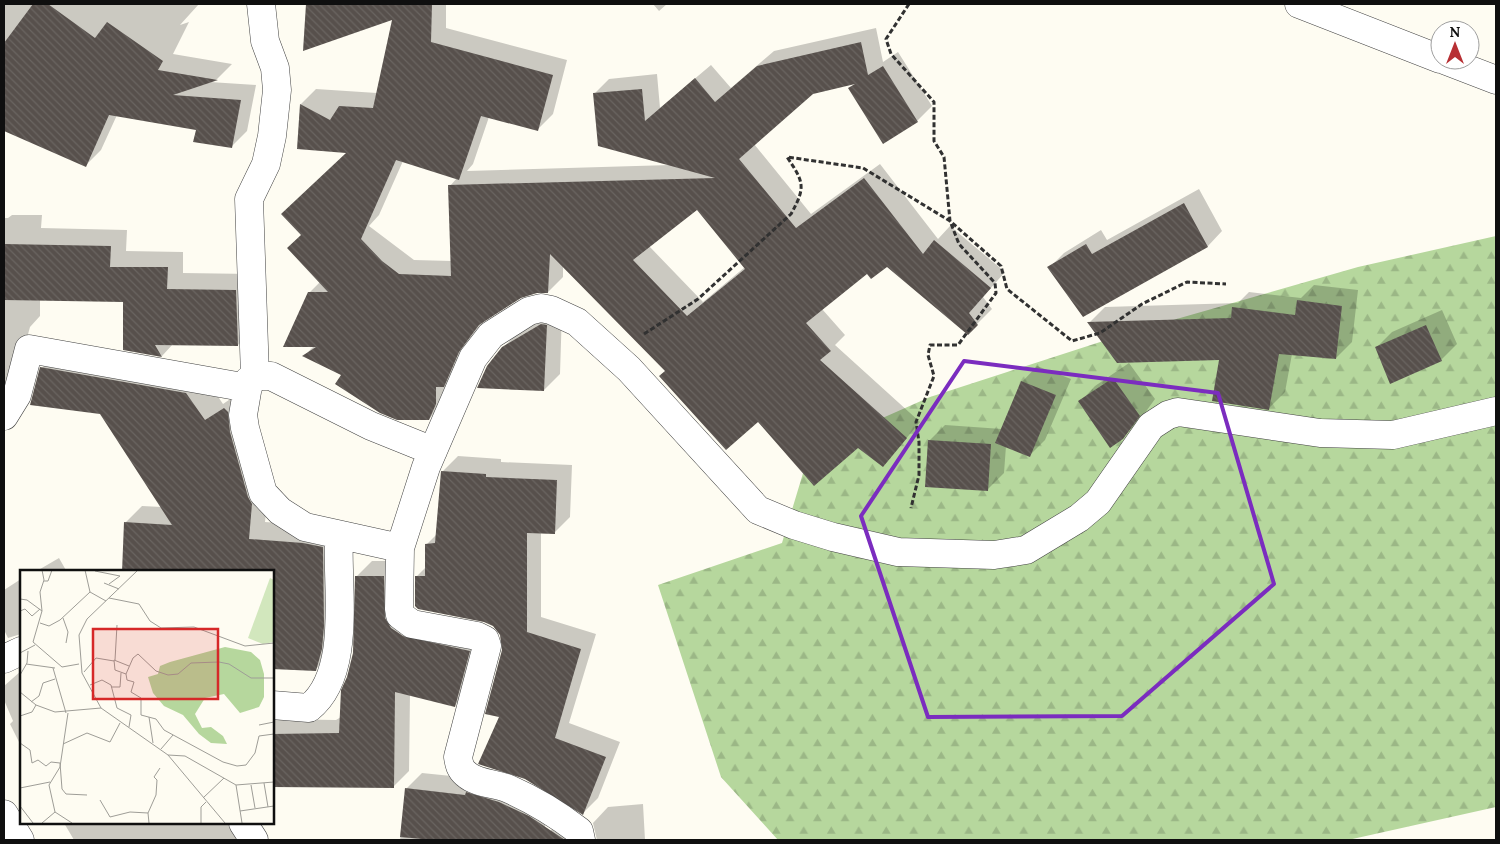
<svg xmlns="http://www.w3.org/2000/svg" width="1500" height="844" font-family="Lora,serif">
<style>
.forest{fill:url(#forest-firs)}
.shadow{fill:#0003;fill-rule:evenodd}
.building{fill:url(#building-back-hatch);fill-rule:evenodd}
.lines{fill:none;stroke-linecap:round;stroke-linejoin:round}
.minor-casing{stroke:#424242;stroke-width:29}
.tertiary-casing{stroke:#424242;stroke-width:29}
.path{stroke:#313131;stroke-width:3;stroke-dasharray:5 2.5;stroke-linecap:butt}
.minor{stroke:#fff;stroke-width:28}
.tertiary{stroke:#fff;stroke-width:28}
.marked{fill:none;stroke:#7b2cbf;stroke-width:4;stroke-linejoin:round}
.inset-road{fill:none;stroke:#9e9d97;stroke-width:1}
.view{fill:#d62828;fill-opacity:0.15;stroke:#d62828;stroke-width:2.5}
.inset-edge{fill:none;stroke:#0f0f0f;stroke-width:2.5}
</style>
<defs>
<pattern id="forest-firs" width="22" height="20" patternUnits="userSpaceOnUse" patternTransform="scale(1.25)"><rect width="22" height="20" fill="#b6d79d"/><path d="M5 1l3.5 6h-7zM16 11l3.5 6h-7z" fill="#9bb786"/></pattern>
<pattern id="building-back-hatch" width="6" height="6" patternUnits="userSpaceOnUse" patternTransform="scale(1.25)"><rect width="6" height="6" fill="#57504c"/><path d="M-1 5l2 2M0 0l6 6M5-1l2 2" fill="none" stroke="#6a6561"/></pattern>
</defs>
<rect width="100%" height="100%" fill="#fefcf2"/>
<path class="forest" d="M1496,236v571l-148,33h-570l-57,-63 -63,-192 124,-42 28,-93 120,-53 201,-65 227,-65z"/>
<path class="shadow" d="M4,4h195l-19,21 9,-3 -16,32 59,10 -15,15 -7,3 46,3 -9,46 -16,16 -34,-18 -80,-14 -16,35 -15,15 -82,-36v-80l3,1 -3,-5z
M307,4h139v24l121,32 -14,54 -15,15 -49,-12 -16,47 -6,7 203,-6 -76,-71 15,-15 48,-5 3,34 51,-43 20,23 43,-37 102,-23 7,34 15,-10 34,54 -15,15 -67,-33 6,-6 -44,11 -58,51 57,70 69,-50 58,75 12,-13 55,46 -22,25 9,12 -24,24 -81,-68 -19,7 -46,37 23,26 -10,10 85,77 -37,44 -25,-20 -100,-26 -92,-50 -103,-104v11l-15,15h-11l-17,4 -34,23 -13,16 -29,68 -15,16 -125,-63 10,-10 -5,-53 11,-11 -18,-48 46,-82 -50,-4 3,-44 15,-15 61,4 17,-75 -90,31zM403,161l54,17 -7,8 2,75 -38,-1 -45,-34 10,-11zM697,208l48,59 -42,35 -54,-56z
M653,4h14l-8,7z
M1199,189l23,42 -14,15 -124,69 -35,-47 15,-15 37,-23 6,10z
M12,215h30l-1,13 86,2 -1,21 57,1v21l69,1 2,55 -16,16 -65,-1 -11,12 -38,-7 1,-49h-85v16l-10,11 -12,44 -14,19v-172h4z
M1314,285l44,5 -6,52 -16,16 -44,-4 -7,38 -16,16 -49,-50 -131,-35 16,-16 133,-4 11,-11 52,6z
M562,310l-2,64 -16,16 -41,-42 16,-17z
M1442,310l15,34 -16,16 -65,-12 16,-16z
M59,350l145,26 19,28 19,-13 27,95 -4,36 56,4 19,4 -7,122 -18,18 -43,-98 -147,-49 17,-17 20,1 -61,-94 -59,-45z
M1129,363l26,36 -16,22 -17,17 -42,-36 15,-16z
M1037,366l34,13 -26,61 -16,16 -23,-10 -2,27 -16,16 -59,-48 16,-16 57,4 20,-47z
M458,456l43,3v3l71,3 -2,52 -16,16 -13,-1v85l55,17 -27,89 51,19 -22,56 -15,15 -83,-97 3,-66 -2,-16 -8,-9 -77,-48 11,-11v-22l10,-10 6,-63z
M59,558l8,14h-32z
M372,561h27l7,51 79,23 -14,54 -16,16 -45,-11 -1,77 -16,16h-121v-68l64,1 5,-3 13,-64 2,-76z
M21,579v55l-13,4 -4,-8v-40z
M21,671v75l-11,-22 3,-3 -9,-21v-14z
M422,773l59,6 72,26 -13,35h-140l6,-51z
M643,804l2,36h-94v-10l15,-16 26,25 5,1 -4,-17 15,-16z
M64,823h188l5,17h-183z"/>
<path class="building" d="M33,4h15l47,34 12,-16 56,39 -5,9 60,10 -45,15 68,5 -9,48 -39,-6 3,-12 -87,-15 -23,52 -82,-36v-88z
M306,4h126l-1,38 122,33 -15,56 -57,-15 -22,64 -63,-20 -35,79 21,22 17,13 52,2 -3,-91 267,-7 -117,-32 -5,-53 49,-4 3,32 50,-43 20,24 42,-36 104,-24 7,33 15,-9 35,56 -35,22 -35,-56 7,-4 -42,10 -74,65 57,69 68,-50 59,76 11,-14 57,48 -22,25 9,12 -10,10 -81,-68 -16,12 -4,-5 -61,49 25,28 -11,9 87,78 -24,29 -25,-19 -44,38 -56,-64 -32,28 -67,-74 6,-5 -115,-117 -2,39h-11l-16,5 -42,27 -20,27 -15,35h-8v17l-7,16h-32l-17,-7 -45,-29 6,-9 -39,-19 14,-9h-33l25,-55h20l-41,-44 14,-13 -20,-21 65,-61 -49,-4 3,-45 30,16 9,-14 34,2 19,-88 -89,31zM697,210l48,59 -58,47 -54,-56z
M1184,203l24,44 -125,70 -36,-50 39,-23 6,10z
M4,244l107,2 -1,21h58l-1,22 69,1 2,56 -83,-1 7,12 -39,-7v-48l-119,-2z
M1297,300l45,6 -6,53 -57,-5 -10,56 -57,-9 7,-41 -102,3 -30,-41 144,-4 1,-11 63,8z
M541,324l6,1 -3,66 -67,-3 10,-22 15,-19z
M1426,325l16,36 -52,23 -15,-37z
M40,367l146,26 19,27 19,-12 4,4 2,20 18,65 4,7 -3,35 54,4 20,4 1,79 -2,23 -6,22 -44,-2v-97h-150l2,-50 48,3 -72,-111 -70,-9z
M1113,378l27,38 -17,23 -13,9 -32,-47z
M1021,381l35,14 -26,62 -35,-14z
M928,440l63,4 -3,47 -63,-4z
M441,471l45,3v3l71,3 -2,54 -28,-1v99l54,17 -26,89 51,19 -23,58 -58,-36 -47,-15 21,-47 -14,-3 17,-64 -2,-15 -7,-9 -9,-4 -66,-13 -3,-3v-30h10v-32l10,-1z
M355,576h29l1,42 6,10 12,8 67,15 -15,56 -60,-15 -1,96 -122,-1v-53l67,-1 2,-43 6,-13 6,-24z
M405,788l60,7 1,-3 33,10 30,14 36,24h-132l-33,-3z"/>
<g class="lines">
<g class="minor-casing">
<path id="minor" d="M255,376l-6,-177 17,-35 6,-28 5,-46 -2,-22 -10,-27 -4,-37
M4,416l13,-21 12,-46 219,39
M400,548l-95,-21 -25,-16 -17,-18 -18,-65 -2,-13 6,-35 6,-4h16l100,50 62,25
M4,659l17,-8
M272,705l37,3c44,-35 27,-123 30,-173
M243,823l11,17
M581,840l-2,-9c-22,-17 -45,-31 -70,-42 -14,-6 -32,-5 -43,-15 -6,-5 -7,-10 -8,-17l29,-111 -2,-6 -8,-4 -65,-12 -12,-9 -1,-6 1,-61 26,-81 47,-109 18,-23 38,-24 12,-3 10,2 26,12 52,47 129,141 36,15 39,12 65,15 96,3 32,-5 53,-32 19,-16 53,-76 17,-11 10,-3 142,21 73,2 103,-24"/>
</g>
<g class="tertiary-casing">
<path id="tertiary" d="M1299,4l141,55
M1444,60l52,20
M4,814l16,26"/>
</g>
<path class="path" d="M909,4l-23,35 5,15 43,48v39l10,16 6,64 9,23 36,39 1,10 -38,52h-28l-2,10 6,21 -18,46 3,20v33l-8,33
M644,334l54,-35 93,-85c15,-27 13,-32 -4,-57l76,11 87,53 51,45 6,23 65,52 28,-8 42,-29 45,-22 39,2"/>
<use href="#minor" class="minor"/>
<use href="#tertiary" class="tertiary"/>
</g>
<path class="marked" d="M964,361l254,32 56,191 -152,132 -194,1 -67,-201z"/>
<g transform="translate(20 570)">
<rect width="254" height="254" fill="#fefcf2"/>
<path d="M250,8l4,2v62l-11,2 -15,-6z" fill="#d2e7bd"/>
<path d="M205,77l26,5 9,8 4,14v23l-5,10 -19,6 -16,-19 -19,4 -10,16 7,14 9,-1 12,9 4,8 -16,-1 -12,-9 -16,-19 -19,-9 -11,-13 -5,-16 10,-3 2,-8 10,-4z" fill="#b6d79d"/>
<path class="inset-road" d="M22,0l2,10 -4,12 2,19 -9,31 29,25 17,-3M65,0l5,22M75,1l25,5 -11,8M24,11h4l4,-11M84,13l15,6M89,28l30,6 11,17 11,7 33,-1 51,19 29,-3M0,29l7,1 15,11M0,41l5,-2 7,7 8,-7M43,48l5,14 -2,11M20,53l9,3 11,-6 30,-28 16,9M0,83l15,-8M95,90l2,-35M6,94l29,4M33,98l13,45M64,102l12,-14 18,3M106,104l-11,-4 -1,-10 15,6M0,105l7,-12 1,-12M254,108h-23l-22,-14 -10,-2 -28,1 -13,11 -10,1 -12,-4 -18,-17 -5,4 -7,16 1,6 7,2 -3,10 10,6v17l15,4 8,11 59,32 14,4 9,-1 9,-12 4,-17 15,-2M70,115l12,-5 9,5 6,23 14,7 -2,12M91,117h9l1,-14M0,122l16,13 19,7 46,-4 67,47 57,68M11,132l8,-6 4,-13 12,-4M81,138l-19,-35 -3,-38 8,-16 51,-49M48,143l-8,54 -11,18 6,27 17,11M0,146l12,-4 4,-7M129,147l4,26M239,155l15,-3M0,173l10,7 2,13 6,-3 8,6 5,-4 9,1 2,26 4,5 21,1M43,174l24,-11 23,9 10,-19M141,179l12,-14M148,185l17,1 51,29 38,-3M244,213l4,24M216,215l6,38M231,215l4,23M0,218l30,-6M183,228l21,-20M80,230l10,17 20,-5 18,1 1,10M0,236l13,17M220,241l34,-5M128,243l8,-18 1,-15 -3,-3 6,-9M22,253l13,-11M181,253v-16l5,-5"/>
<path class="view" d="M73,59h125v70h-125z"/>
<rect width="254" height="254" class="inset-edge"/>
</g>
<rect width="1500" height="844" fill="none" stroke="#0f0f0f" stroke-width="10"/>
<g transform="translate(1455 45)"><circle r="24" fill="#ffffff" stroke="#9f9f9f"/>
<path d="M0-4L9 19L0 12L-9 19Z" fill="#b72f33"/>
<text y="-8" font-size="14" font-weight="bold" text-anchor="middle" fill="#0f0f0f">N</text>
</g>
</svg>
